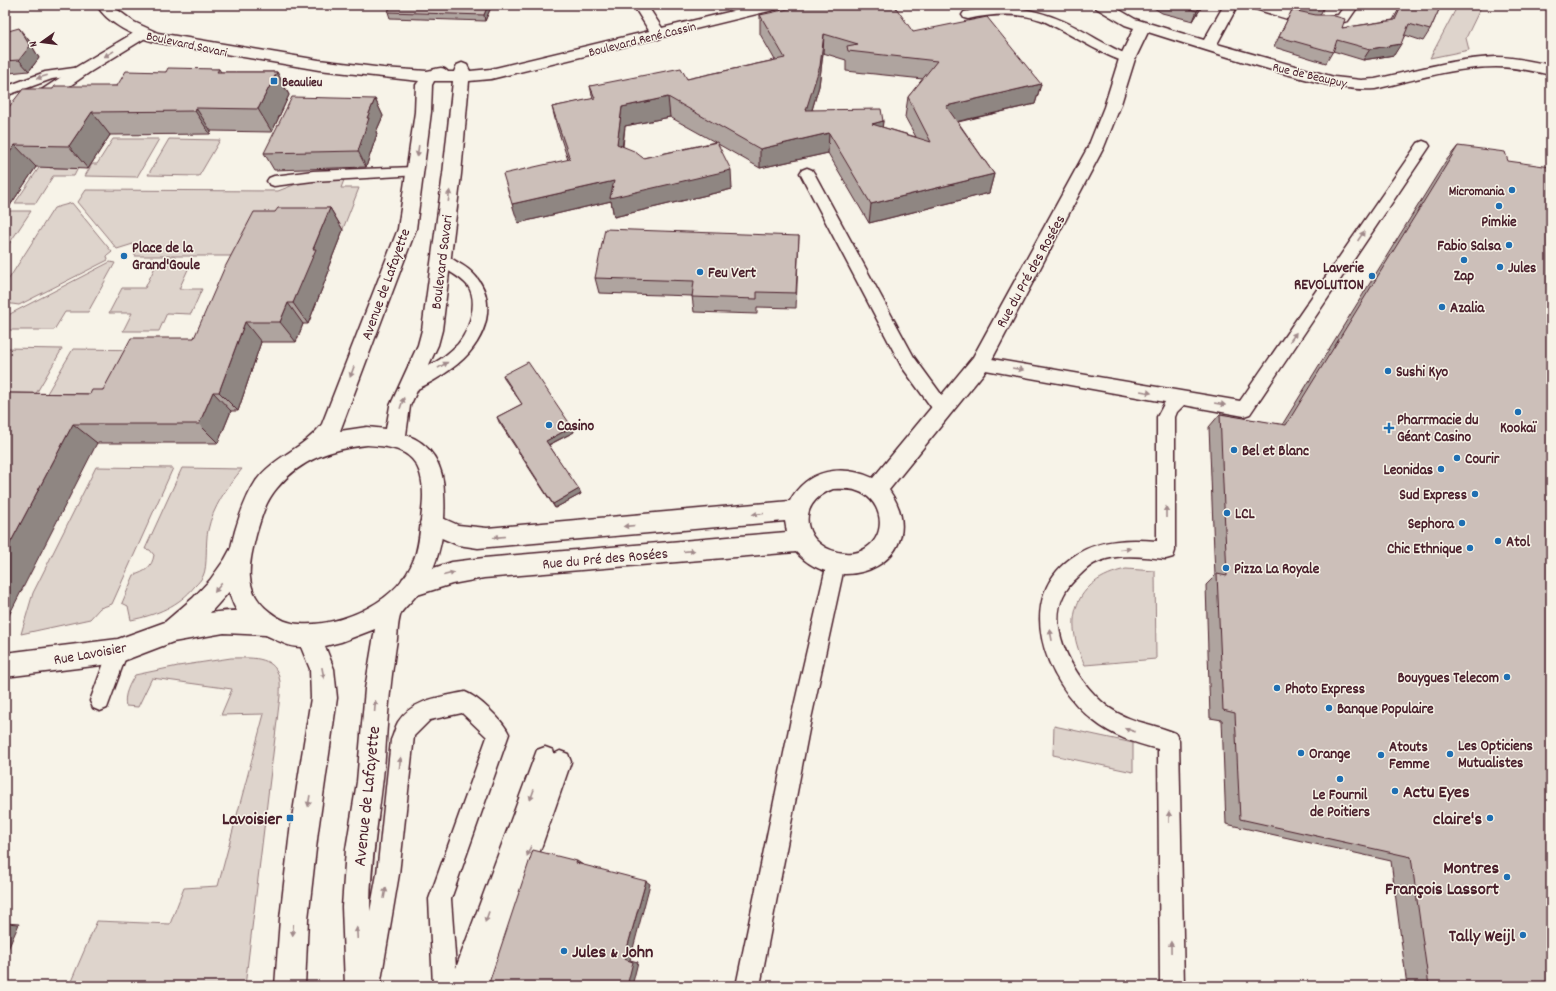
<svg xmlns="http://www.w3.org/2000/svg" width="1556" height="991" font-family="Dekko,sans-serif">
<style>
.green{fill:#ded4cc;stroke:#947a7c}
.lines{fill:none;stroke-linecap:round;stroke-linejoin:round}
.lane-casing{stroke:#4a1f2b;stroke-width:3}
.street-casing{stroke:#4a1f2b;stroke-width:3}
.secondary-casing{stroke:#4a1f2b;stroke-width:3}
.lane{fill:#f7f3e8;fill-rule:evenodd}
.street{fill:#f7f3e8;fill-rule:evenodd}
.secondary{fill:#f7f3e8;fill-rule:evenodd}
.wall{fill:#afa49f;stroke:#4a1f2b;fill-rule:evenodd}
.shaded-wall{fill:#8f8682;stroke:#4a1f2b}
.building{fill:#ccbfb9;stroke:#4a1f2b;fill-rule:evenodd}
.oneway{fill:#a0898a}
.poi-dot{fill:#1f6fb2;stroke:#f7f3e8;stroke-width:1.5}
.labels{text-anchor:middle;stroke-width:3;stroke-linejoin:round;paint-order:stroke}
.far-street-label{font-size:13px;fill:#4a1f2b;stroke:#f7f3e8}
.far-poi-label{font-size:13px;font-weight:bold;fill:#4a1f2b;stroke:#f7f3e8;text-anchor:start}
.poi-label{font-size:15px;font-weight:bold;fill:#4a1f2b;stroke:#f7f3e8;text-anchor:start}
.street-label{font-size:15px;fill:#4a1f2b;stroke:#f7f3e8}
.near-poi-label{font-size:18px;font-weight:bold;fill:#4a1f2b;stroke:#f7f3e8;text-anchor:end}
.near-street-label{font-size:18px;fill:#4a1f2b;stroke:#f7f3e8}
</style>
<rect width="100%" height="100%" fill="#f7f3e8"/>
<filter id="ink" filterUnits="userSpaceOnUse"><feTurbulence type="fractalNoise" baseFrequency=".025" numOctaves="2"/><feDisplacementMap in="SourceGraphic" scale="8" xChannelSelector="R" yChannelSelector="G"/><feConvolveMatrix kernelMatrix="1 2 1 2 8 2 1 2 1" color-interpolation-filters="sRGB"/></filter>
<g filter="url(#ink)">
<path class="green" d="M1458,5h24l-16,33 3,12 -39,8z
M113,139h46l-22,38 -52,-1 7,-12h5z
M169,139l51,1 -21,36 -51,-1z
M43,162l7,6h28l-4,8h-21l-17,27h-21z
M330,179l14,1 -3,8h18l-18,46 -101,22h-105v-5l-2,-7 -16,5 -39,-47 8,-12 192,1 26,-10z
M72,203l40,49 -5,4 1,4 -89,45 -14,-2v-18l49,-77z
M9,211h22l-26,39v-33z
M110,262l5,1 -27,49h-23l-11,18h-49v-8l5,-8z
M156,265h34l-11,24h23l-11,25 -24,-1 -8,18h-36l9,-18h-23l13,-25h23z
M5,348l57,1 -32,55h-25z
M73,349l82,1 -19,39 -97,18z
M96,467l77,1 -61,136 -12,4 -10,11 -69,15 12,-41z
M182,468l60,1c-15,18 -29,38 -34,61 -3,12 0,37 -5,46 -2,4 -5,7 -8,10 -16,20 -39,29 -64,34l-3,-14 -6,-3 12,-28c11,-3 18,-8 20,-20l-4,-5 -5,-1z
M1126,569l29,2 1,88 -71,6c-23,-45 -11,-85 41,-96z
M231,658c18,0 43,-3 48,19 2,6 1,13 1,19l-35,290h-176l28,-65 73,3 14,-36 34,-2 46,-172 -43,1 11,-26 -80,-11 -14,29 -12,-1c-3,-10 4,-23 9,-31l43,-9z
M1054,726l79,17v29l-80,-17z"/>
<g class="lines">
<g class="lane-casing">
<path id="lane" d="M1009,7c18,2 36,6 54,14 23,10 44,26 68,35l2,3 -2,3c-14,3 -71,-35 -90,-42 -24,-8 -49,-6 -73,-1l-4,-1 -2,-3 2,-3 18,-3z
M81,67l5,1 1,3 -1,3 -34,5 -47,17v-9l40,-15z
M1423,141l5,2 2,3 -2,3 -178,265 -6,2 -60,-11 -7,7 -2,5v134l-2,6 -7,2c-21,-2 -46,-6 -66,2 -9,3 -15,9 -22,16 -44,37 -5,102 30,130 22,16 44,16 67,26l4,7 5,246h-24l-2,-237c-23,-6 -46,-13 -64,-28 -50,-39 -83,-126 -17,-167 24,-15 53,-15 80,-13v-124l8,-15 -185,-33 -6,-1 -2,-5 2,-5 6,-1 260,44 178,-258z
M414,167l5,2 2,3 -2,3 -106,6 -39,5 -5,-2 -2,-3 2,-3 5,-2 39,-5z
M807,168l5,2 2,3 100,184 35,48 2,5 -2,5 -6,2 -6,-2 -35,-48 -102,-194 2,-3z
M441,254c8,2 14,7 21,11 34,21 31,60 7,88 -13,15 -40,32 -59,39l-6,-2 -2,-5c5,-10 22,-16 32,-22 9,-5 17,-12 24,-19 11,-13 21,-42 10,-58 -8,-10 -22,-16 -32,-23l-3,-4 3,-4z
M836,554l7,3 2,6 -34,156 -51,267h-24l55,-267 36,-156 2,-6z
M118,641l7,3 3,7 -21,57 -7,3 -7,-3 -3,-7 21,-57z
M465,692c13,5 39,29 44,42l-58,165 5,69 81,-218 8,-3 8,3 1,4 6,-3 8,3 3,8 -78,224h-60l-4,-87 58,-162 -25,-24 -32,7 -16,16 -15,138 -19,112h-24l21,-112 14,-134c3,-6 4,-13 7,-18 15,-23 43,-25 67,-30z"/>
</g>
<g class="street-casing">
<path id="street" d="M633,5h14l19,29 -3,3 -5,2 -5,-2z
M1094,5h17l24,14 69,21 20,-35h14l-21,39 117,33 27,3 14,-1c39,-8 81,-21 121,-22 19,0 37,5 55,8v10c-18,-4 -36,-8 -55,-8 -40,0 -82,13 -121,22 -32,2 -62,-8 -93,-16 -45,-13 -90,-27 -134,-41l-13,27 -15,48 -16,40 -117,222 -98,121c47,68 -47,113 -93,62l-312,26 -32,6 -41,13 -8,-3 -4,-8 4,-8 49,-16 32,-4 303,-26 -2,-11 -307,27 -20,-3 -35,-15 -3,-7 3,-7 8,-3 27,12 29,3 303,-27c17,-32 52,-37 83,-23l100,-121 115,-210 16,-40 15,-48 15,-31 -9,-3 -29,-17zM833,489c7,0 17,-1 24,2 23,7 31,38 13,54 -8,7 -15,9 -25,8 -41,-3 -53,-49 -12,-64z
M1250,5h23l37,11 11,1 17,-2 7,-10h14l-11,16c-39,10 -60,-3 -96,-13z
M142,29l5,2 3,3 -3,3 -57,35 -79,54 -6,1v-13l73,-48 59,-35z
M239,545l8,3 3,7 -15,30 -25,28c20,-3 46,-4 64,3l4,8 -4,8 -8,3 -42,-2 -51,9 -55,21 -113,14v-24l113,-14 47,-17 28,-24 17,-18 15,-21 6,-11z"/>
</g>
<g class="secondary-casing">
<path id="secondary" d="M97,5h14l23,17 24,11 161,27 64,8 44,3c8,-1 15,-7 21,1h6l3,-7 5,-2 5,2 3,6 21,-2 267,-64h25l-2,3 -290,71 -22,2 -8,93 -19,156 -4,15 -28,61 -4,29c25,8 38,31 38,58 2,32 -3,69 -22,95 -4,7 -19,21 -21,25 -4,10 -3,23 -5,33 -6,37 -9,74 -11,111 -4,51 -15,100 -15,151 0,26 3,52 5,78h-30l-3,-79 4,-58 11,-67 8,-93 10,-60 -34,13 -16,4 9,23 3,29 -19,133 -10,88 -3,67h-30l5,-67 10,-88 21,-133 -1,-29 -9,-22c-11,0 -21,-5 -31,-10 -49,-21 -47,-62 -35,-106 5,-17 11,-35 21,-50 18,-25 49,-33 66,-57l76,-195 17,-117 1,-27 3,-4 -100,-11 -164,-28c-19,-5 -49,-19 -58,-37zM434,81h19l-10,93 -21,156 -4,15 -28,61 -4,23 -19,-2 -27,4 76,-202 15,-117 1,-27zM367,445c15,1 34,2 45,14 12,13 12,35 10,52 -2,15 -2,33 -8,48 -15,42 -72,68 -114,65 -10,0 -22,-5 -30,-12 -28,-21 -21,-48 -14,-77 5,-17 9,-33 21,-47 24,-29 54,-39 90,-43z"/>
</g>
<use href="#lane" class="lane"/>
<use href="#street" class="street"/>
<use href="#secondary" class="secondary"/>
</g>
<path class="wall" d="M391,5h101l-7,16 -95,-3 -2,-6z
M1149,5h54l-10,16 -31,-8z
M1294,5h31l-5,10 22,13 51,-8 8,-15h40l-11,25 -7,11 -18,-6 -11,20 -31,5 -30,-9 -7,12 -52,-16 18,-37 8,1 -8,-2z
M760,15l153,17 128,52 -6,20 -77,18 36,52 -5,19 -120,30 -41,-70 -68,15 -42,-24 14,45 -118,28 -3,-16 -93,22 50,-63 -11,-33 -5,-20 41,-8 -3,-13 97,-7 88,-19 -15,-26zM823,53l23,7v11l77,8 -15,18 -3,20 11,20 -34,-10 1,-6 -71,-11 7,-24zM670,117l45,25 -72,16 -20,-11 2,-21z
M5,32l23,7 11,19 -10,13 -20,2 -4,1z
M219,69l2,3h56l12,23 -17,37 -61,-1 -1,3 -100,1 -22,34 -52,-2 -31,46v-101l48,-23 64,-3 49,-14z
M375,99l8,17 -7,16 1,2 -11,33 -92,3 -10,-17z
M1458,146l93,840h-144l-16,-125 -165,-37 -4,-104 -12,-2 -4,-133 9,-9 -6,-149 11,-13 62,11 163,-263z
M330,208l13,22 -15,38 1,3 -21,53h-5l-7,18h-35l-23,69h-7l-13,32h-121l-92,-50 85,1 13,-4 91,-52 81,-126z
M799,236l-3,72 -39,-1v7l-63,-2 -2,-16 -93,-3 -4,-15z
M503,375l69,52 2,5 -25,13 32,49 -26,14 -56,-86 -2,-5 25,-13 -17,-24z"/>
<path class="shaded-wall" d="M488,5h4l-7,16 -1,-6z
M1201,5h2l-10,16 4,-10z
M19,28l9,11 11,19 -10,13 -10,-11z
M824,34l-1,19 -4,33 -13,44v-20z
M1401,44l-7,11 -31,5 7,-11z
M5,68l4,5 -4,1z
M277,72l12,23 -17,37 -14,-23z
M1041,84l-6,20 -93,21 4,-19z
M668,97l2,20 -45,9 -5,38 -3,-20 5,-37z
M375,99l8,17 -7,16 1,2 -11,33 -8,-16 9,-33z
M196,108l15,23 -1,3 -15,-23z
M92,112l18,23 -22,34 -19,-23z
M883,121l-2,20 -9,-17z
M829,133l-1,20 -68,15v-19z
M15,145l21,22 -31,46v-54z
M731,170l1,19 -118,28 -3,-16 -93,22 -6,-19 102,-23z
M994,174l-5,19 -120,30 2,-19z
M330,208l13,22 -15,38 1,3 -21,53 -15,-21 20,-54z
M288,303l15,21 -7,18 -16,-20z
M245,322l16,20 -23,69 -19,-19z
M213,392l18,19 -13,32 -19,-19z
M73,424l24,19 -92,180v-70z
M572,427l2,5 -26,13 -2,-4z
M579,489l2,5 -26,14 -2,-4z
M577,861l6,4 -7,-2z
M646,881l4,3 -20,76 8,2 -6,24h-5l-3,-27z
M5,923l14,1 -14,32z"/>
<path class="building" d="M391,5h97l-4,10 -96,-3z
M807,5h87l19,27 74,-15 54,67 -95,22 48,68 -123,30 -42,-71 -69,16 -92,-52 -46,10 -5,37 17,7 9,7 74,-16 14,28 -121,28 4,-17 -102,23 -9,-30 67,-15 -18,-52 43,-9 -5,-12 91,-18 6,11 98,-21 -25,-43zM824,34l34,10 -11,2 1,5 89,10 -29,36 23,45 -59,-18 11,-3 -2,-12 -75,1 14,-44z
M1175,5h26l-4,6z
M1402,5h39l-11,25 -21,-6 -8,20 -31,5 -33,-9 -4,12 -54,-15 13,-27 24,5h15l14,4 -3,9 53,-8z
M19,28l11,18 -11,14 -14,1v-29z
M168,68l51,1 -2,3h60l-19,37 -62,-1 -1,3 -103,1 -23,34 -54,-1 -10,14v-47l18,-23h30l2,-3h62l9,-15 40,1z
M292,97l83,2 -8,19h2l-11,33 -94,2z
M1458,146l47,6 3,9 43,6v819h-122l-18,-129 -171,-38 -5,-106 -12,-3 -6,-136 10,2 -7,-162 66,11z
M278,208h52l-17,41h3l-23,54h-5l-8,19h-35l-26,70h-6l-14,32h-126l-68,129v-160l85,1 2,-4h11l28,-52h63l30,-69 30,-57h21z
M605,229l194,7 -3,57 -39,-1v7l-65,-2 2,-16 -99,-3z
M528,362l44,65 -26,14 33,48 -26,15 -56,-87 25,-13 -19,-29z
M533,850l44,11 -1,2 70,18 -22,78 9,3 -6,24h-139z"/>
<defs><path id="oneway-solid" d="M-6-.8H1V-3.2L6.5 0L1 3.2V.8H-6Z"/></defs>
<g class="oneway">
<use href="#oneway-solid" transform="translate(109 54) rotate(149)"/>
<use href="#oneway-solid" transform="translate(42 77) rotate(163)"/>
<use href="#oneway-solid" transform="translate(418 151) rotate(98)"/>
<use href="#oneway-solid" transform="translate(449 196) rotate(-83)"/>
<use href="#oneway-solid" transform="translate(1361 236) rotate(-56)"/>
<use href="#oneway-solid" transform="translate(1293 337) rotate(-55)"/>
<use href="#oneway-solid" transform="translate(443 365) rotate(-31)"/>
<use href="#oneway-solid" transform="translate(1018 369) rotate(10)"/>
<use href="#oneway-solid" transform="translate(352 372) rotate(110)"/>
<use href="#oneway-solid" transform="translate(1146 392) rotate(10)"/>
<use href="#oneway-solid" transform="translate(402 403) rotate(-71)"/>
<use href="#oneway-solid" transform="translate(1220 404) rotate(10)"/>
<use href="#oneway-solid" transform="translate(1166 512) rotate(-90)"/>
<use href="#oneway-solid" transform="translate(758 514) rotate(175)"/>
<use href="#oneway-solid" transform="translate(629 526) rotate(175)"/>
<use href="#oneway-solid" transform="translate(499 537) rotate(175)"/>
<use href="#oneway-solid" transform="translate(1125 549) rotate(-5)"/>
<use href="#oneway-solid" transform="translate(689 551) rotate(-5)"/>
<use href="#oneway-solid" transform="translate(449 574) rotate(-15)"/>
<use href="#oneway-solid" transform="translate(218 588) rotate(129)"/>
<use href="#oneway-solid" transform="translate(1051 635) rotate(-100)"/>
<use href="#oneway-solid" transform="translate(323 673) rotate(79)"/>
<use href="#oneway-solid" transform="translate(375 706) rotate(-86)"/>
<use href="#oneway-solid" transform="translate(1130 730) rotate(-161)"/>
<use href="#oneway-solid" transform="translate(400 763) rotate(-84)"/>
<use href="#oneway-solid" transform="translate(532 795) rotate(110)"/>
<use href="#oneway-solid" transform="translate(309 801) rotate(99)"/>
<use href="#oneway-solid" transform="translate(1169 817) rotate(-91)"/>
<use href="#oneway-solid" transform="translate(529 851) rotate(110)"/>
<use href="#oneway-solid" transform="translate(385 893) rotate(-80)"/>
<use href="#oneway-solid" transform="translate(487 917) rotate(110)"/>
<use href="#oneway-solid" transform="translate(293 930) rotate(93)"/>
<use href="#oneway-solid" transform="translate(357 933) rotate(-93)"/>
<use href="#oneway-solid" transform="translate(1171 947) rotate(-91)"/>
</g>
</g>
<g class="poi-dot">
<rect x="270" y="77" width="8" height="8" rx="2"/>
<circle cx="1512" cy="190" r="4"/>
<circle cx="1499" cy="206" r="4"/>
<circle cx="1509" cy="245" r="4"/>
<circle cx="124" cy="256" r="4"/>
<circle cx="1464" cy="260" r="4"/>
<circle cx="1500" cy="267" r="4"/>
<circle cx="700" cy="272" r="4"/>
<circle cx="1372" cy="276" r="4"/>
<circle cx="1442" cy="307" r="4"/>
<circle cx="1388" cy="371" r="4"/>
<circle cx="1518" cy="412" r="4"/>
<circle cx="549" cy="425" r="4"/>
<path d="M1387 422h4v4h4v4h-4v4h-4v-4h-4v-4h4z"/>
<circle cx="1234" cy="450" r="4"/>
<circle cx="1457" cy="458" r="4"/>
<circle cx="1441" cy="469" r="4"/>
<circle cx="1475" cy="494" r="4"/>
<circle cx="1227" cy="513" r="4"/>
<circle cx="1462" cy="523" r="4"/>
<circle cx="1498" cy="541" r="4"/>
<circle cx="1470" cy="548" r="4"/>
<circle cx="1226" cy="568" r="4"/>
<circle cx="1507" cy="677" r="4"/>
<circle cx="1277" cy="688" r="4"/>
<circle cx="1329" cy="708" r="4"/>
<circle cx="1301" cy="753" r="4"/>
<circle cx="1450" cy="754" r="4"/>
<circle cx="1381" cy="755" r="4"/>
<circle cx="1340" cy="779" r="4"/>
<circle cx="1395" cy="791" r="4"/>
<rect x="286" y="814" width="8" height="8" rx="2"/>
<circle cx="1490" cy="818" r="4"/>
<circle cx="1507" cy="877" r="4"/>
<circle cx="1523" cy="935" r="4"/>
<circle cx="564" cy="951" r="4"/>
</g>
<g class="labels">
<g class="far-street-label">
<text transform="translate(642 38) rotate(-14)" y="5">Boulevard René Cassin</text>
<text transform="translate(187 43) rotate(12)" y="5">Boulevard Savari</text>
<text transform="translate(1310 74) rotate(13)" y="5">Rue de Beaupuy</text>
</g>
<g class="far-poi-label">
<text x="282" y="86">Beaulieu</text>
<text x="1504" y="195" text-anchor="end">Micromania</text>
</g>
<g class="poi-label">
<text x="1499" y="226" text-anchor="middle">Pimkie</text>
<text x="1501" y="250" text-anchor="end">Fabio Salsa</text>
<text x="132" y="252">Place de la<tspan x="132" dy="17">Grand'Goule</tspan></text>
<text x="1364" y="272" text-anchor="end">Laverie<tspan x="1364" dy="17">REVOLUTION</tspan></text>
<text x="1508" y="272">Jules</text>
<text x="708" y="277">Feu Vert</text>
<text x="1464" y="280" text-anchor="middle">Zap</text>
<text x="1450" y="312">Azalia</text>
<text x="1396" y="376">Sushi Kyo</text>
<text x="1397" y="424">Pharrmacie du<tspan x="1397" dy="17">Géant Casino</tspan></text>
<text x="557" y="430">Casino</text>
<text x="1518" y="432" text-anchor="middle">Kookaï</text>
<text x="1242" y="455">Bel et Blanc</text>
<text x="1465" y="463">Courir</text>
<text x="1433" y="474" text-anchor="end">Leonidas</text>
<text x="1467" y="499" text-anchor="end">Sud Express</text>
<text x="1235" y="518">LCL</text>
<text x="1454" y="528" text-anchor="end">Sephora</text>
<text x="1506" y="546">Atol</text>
<text x="1462" y="553" text-anchor="end">Chic Ethnique</text>
<text x="1234" y="573">Pizza La Royale</text>
<text x="1499" y="682" text-anchor="end">Bouygues Telecom</text>
<text x="1285" y="693">Photo Express</text>
<text x="1337" y="713">Banque Populaire</text>
<text x="1458" y="750">Les Opticiens<tspan x="1458" dy="17">Mutualistes</tspan></text>
<text x="1389" y="751">Atouts<tspan x="1389" dy="17">Femme</tspan></text>
<text x="1309" y="758">Orange</text>
<text x="1340" y="799" text-anchor="middle">Le Fournil<tspan x="1340" dy="17">de Poitiers</tspan></text>
</g>
<g class="street-label">
<text transform="translate(441 262) rotate(-83)" y="5">Boulevard Savari</text>
<text transform="translate(1030 271) rotate(-61)" y="5">Rue du Pré des Rosées</text>
<text transform="translate(385 284) rotate(-70)" y="5">Avenue de Lafayette</text>
<text transform="translate(605 558) rotate(-5)" y="5">Rue du Pré des Rosées</text>
<text transform="translate(90 653) rotate(-10)" y="5">Rue Lavoisier</text>
</g>
<g class="near-poi-label">
<text x="1403" y="797" text-anchor="start">Actu Eyes</text>
<text x="282" y="824">Lavoisier</text>
<text x="1482" y="824">claire's</text>
<text x="1499" y="873">Montres<tspan x="1499" dy="21">François Lassort</tspan></text>
<text x="1515" y="941">Tally Weijl</text>
<text x="572" y="957" text-anchor="start">Jules &amp; John</text>
</g>
<g class="near-street-label">
<text transform="translate(366 796) rotate(-84)" y="6">Avenue de Lafayette</text>
</g>
</g>
<rect width="1556" height="991" fill="none" stroke="#f7f3e8" stroke-width="20"/>
<rect x="10" y="10" width="1536" height="971" fill="none" stroke="#4a1f2b" stroke-width="1.5" filter="url(#ink)"/>
<g transform="translate(42 42) rotate(256)" stroke="#f7f3e8" stroke-width="3" paint-order="stroke">
<path d="M0-3L7 15L0 10L-7 15Z" fill="#4a1f2b"/>
<text y="-6" font-size="11" font-weight="bold" text-anchor="middle" fill="#4a1f2b">N</text>
</g>
</svg>
